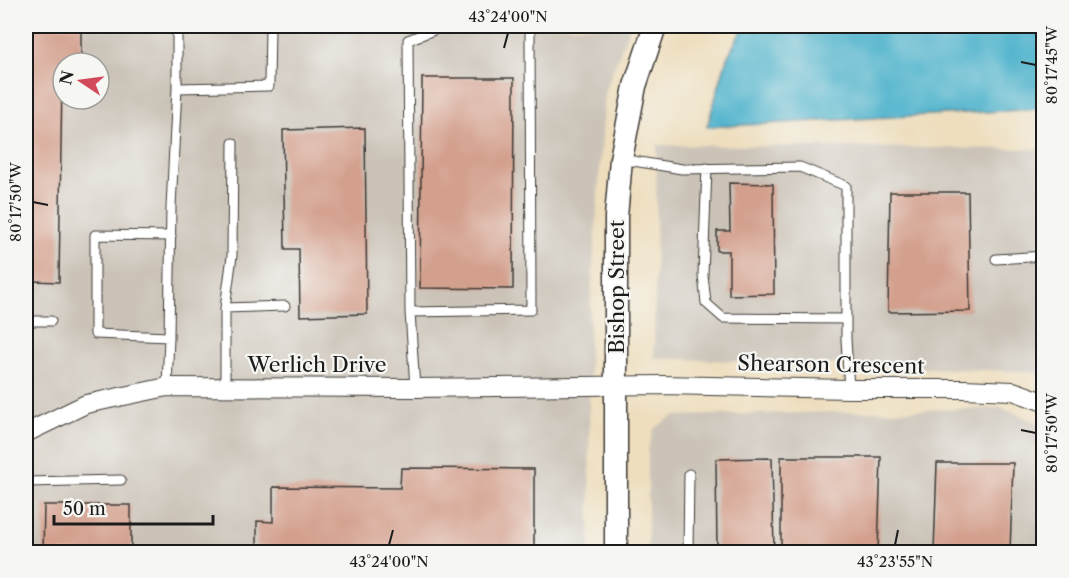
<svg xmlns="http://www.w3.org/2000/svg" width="1069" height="578" font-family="'Libre Caslon Text',serif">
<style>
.industrial{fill:#cbc3b8;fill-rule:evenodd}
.water{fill:#4eb2cc;stroke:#356774;stroke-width:1.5}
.building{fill:#d4a08e}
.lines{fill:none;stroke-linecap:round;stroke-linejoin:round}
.service-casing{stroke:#3c3934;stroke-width:11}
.minor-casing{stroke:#3c3934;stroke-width:20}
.tertiary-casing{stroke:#3c3934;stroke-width:25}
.service{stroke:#fff;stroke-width:9}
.minor{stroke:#fff;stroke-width:18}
.tertiary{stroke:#fff;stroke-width:22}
.ticks{fill:none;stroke:#1c1c1c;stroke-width:2}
.labels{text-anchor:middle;stroke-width:4.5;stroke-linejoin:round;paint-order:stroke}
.street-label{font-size:21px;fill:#1c1c1c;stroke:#f6f6f2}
.neatline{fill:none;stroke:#1c1c1c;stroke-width:2}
.ticks-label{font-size:15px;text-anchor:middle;fill:#1c1c1c}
</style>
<rect width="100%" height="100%" fill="#f6f6f2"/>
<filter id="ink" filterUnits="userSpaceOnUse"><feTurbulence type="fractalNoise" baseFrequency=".0167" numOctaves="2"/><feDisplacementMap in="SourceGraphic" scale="12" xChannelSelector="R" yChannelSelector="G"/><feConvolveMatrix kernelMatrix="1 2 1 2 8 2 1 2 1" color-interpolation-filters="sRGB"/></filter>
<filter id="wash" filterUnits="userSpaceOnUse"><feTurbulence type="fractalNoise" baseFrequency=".008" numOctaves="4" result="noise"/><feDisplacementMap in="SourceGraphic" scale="24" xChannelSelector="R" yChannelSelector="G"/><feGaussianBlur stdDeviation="1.35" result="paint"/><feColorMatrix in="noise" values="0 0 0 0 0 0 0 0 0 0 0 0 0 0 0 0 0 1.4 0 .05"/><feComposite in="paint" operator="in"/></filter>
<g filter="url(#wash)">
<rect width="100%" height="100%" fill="#eedebe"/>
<path class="industrial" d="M26,26h604l-25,65 -16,236 1,225h-564zM63,63h36v36h-36z
M657,145l386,4v227l-8,-4 -381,-14z
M1002,408l41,17v127h-395v-102l6,-21 19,-13z"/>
<path class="water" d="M744,26h299l1,63 -3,20 -334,18 20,-69z"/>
<g id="blocks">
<path class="building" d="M26,26h55v37h-18v13h-1l-3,206 -26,-1v21h-7z
M422,78h92l-1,211 -93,-1z
M365,128l2,186 -67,2 -1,-67h-14l-2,-119z
M729,183l44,1 1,110 -45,1v-44h-12v-20h13z
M890,192h78l2,119 -82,1z
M781,457h100l-3,95h-97z
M772,458l2,94h-57l-1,-93z
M937,463h76l-3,89h-76z
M401,468l133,1v83h-261v-6h-16v-25l16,1v-35l127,1z
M44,505h87v47h-88z"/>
</g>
</g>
<g filter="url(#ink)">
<use href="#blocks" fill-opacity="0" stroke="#3c3934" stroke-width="1.5"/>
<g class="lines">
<g class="service-casing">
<path id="service" d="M177,88l92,-2 1,-60
M621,159l61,10 118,-2 46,19v153l3,50
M707,168l-4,107 3,28 17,15 123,1
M996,259l48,-3
M225,308l7,-52 1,-113
M410,312l121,-2 -1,-284
M26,321h25
M169,337l-74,-3v-99l76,1
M167,387l2,-50 2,-130 6,-119v-62
M225,387v-79l60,-2
M415,388l-5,-76 -2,-272 36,-14
M26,482l95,-2
M688,552l1,-78"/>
</g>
<g class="minor-casing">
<path id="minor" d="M26,433l60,-29 81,-17 248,1 247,-3 187,4h115l49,2 31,11"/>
</g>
<g class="tertiary-casing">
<path id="tertiary" d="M616,552v-335l5,-58 14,-73 20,-60"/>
</g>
<use href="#service" class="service"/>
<use href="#minor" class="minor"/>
<use href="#tertiary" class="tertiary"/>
</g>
</g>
<path class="ticks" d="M504,48l4,-15M1021,62l15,3M33,202l15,3M1021,430l15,3M389,545l4,-15M895,545l3,-15"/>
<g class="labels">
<g class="street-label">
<text transform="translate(617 287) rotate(-90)" y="7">Bishop Street</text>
<text x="317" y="372">Werlich Drive</text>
<text transform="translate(831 365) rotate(1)" y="7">Shearson Crescent</text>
</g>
</g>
<rect width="1069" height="578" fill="none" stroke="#f6f6f2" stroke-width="66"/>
<g transform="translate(81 81) rotate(283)"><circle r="28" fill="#f6f6f2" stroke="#9f9f9c" stroke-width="1.5"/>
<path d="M0-4.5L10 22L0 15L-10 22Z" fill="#d1495b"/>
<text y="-9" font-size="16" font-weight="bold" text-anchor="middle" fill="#1c1c1c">N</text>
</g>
<path d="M54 515v9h159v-9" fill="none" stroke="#1c1c1c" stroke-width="3"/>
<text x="63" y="515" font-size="18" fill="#1c1c1c" stroke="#f6f6f2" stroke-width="4.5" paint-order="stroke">50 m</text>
<rect x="33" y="33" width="1003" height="512" class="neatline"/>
<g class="ticks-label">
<text x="508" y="22">43°24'00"N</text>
<text transform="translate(1052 65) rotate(-90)" y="5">80°17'45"W</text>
<text transform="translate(16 202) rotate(-90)" y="5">80°17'50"W</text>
<text transform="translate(1052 433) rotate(-90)" y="5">80°17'50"W</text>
<text x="389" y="567">43°24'00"N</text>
<text x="895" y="567">43°23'55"N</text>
</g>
</svg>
